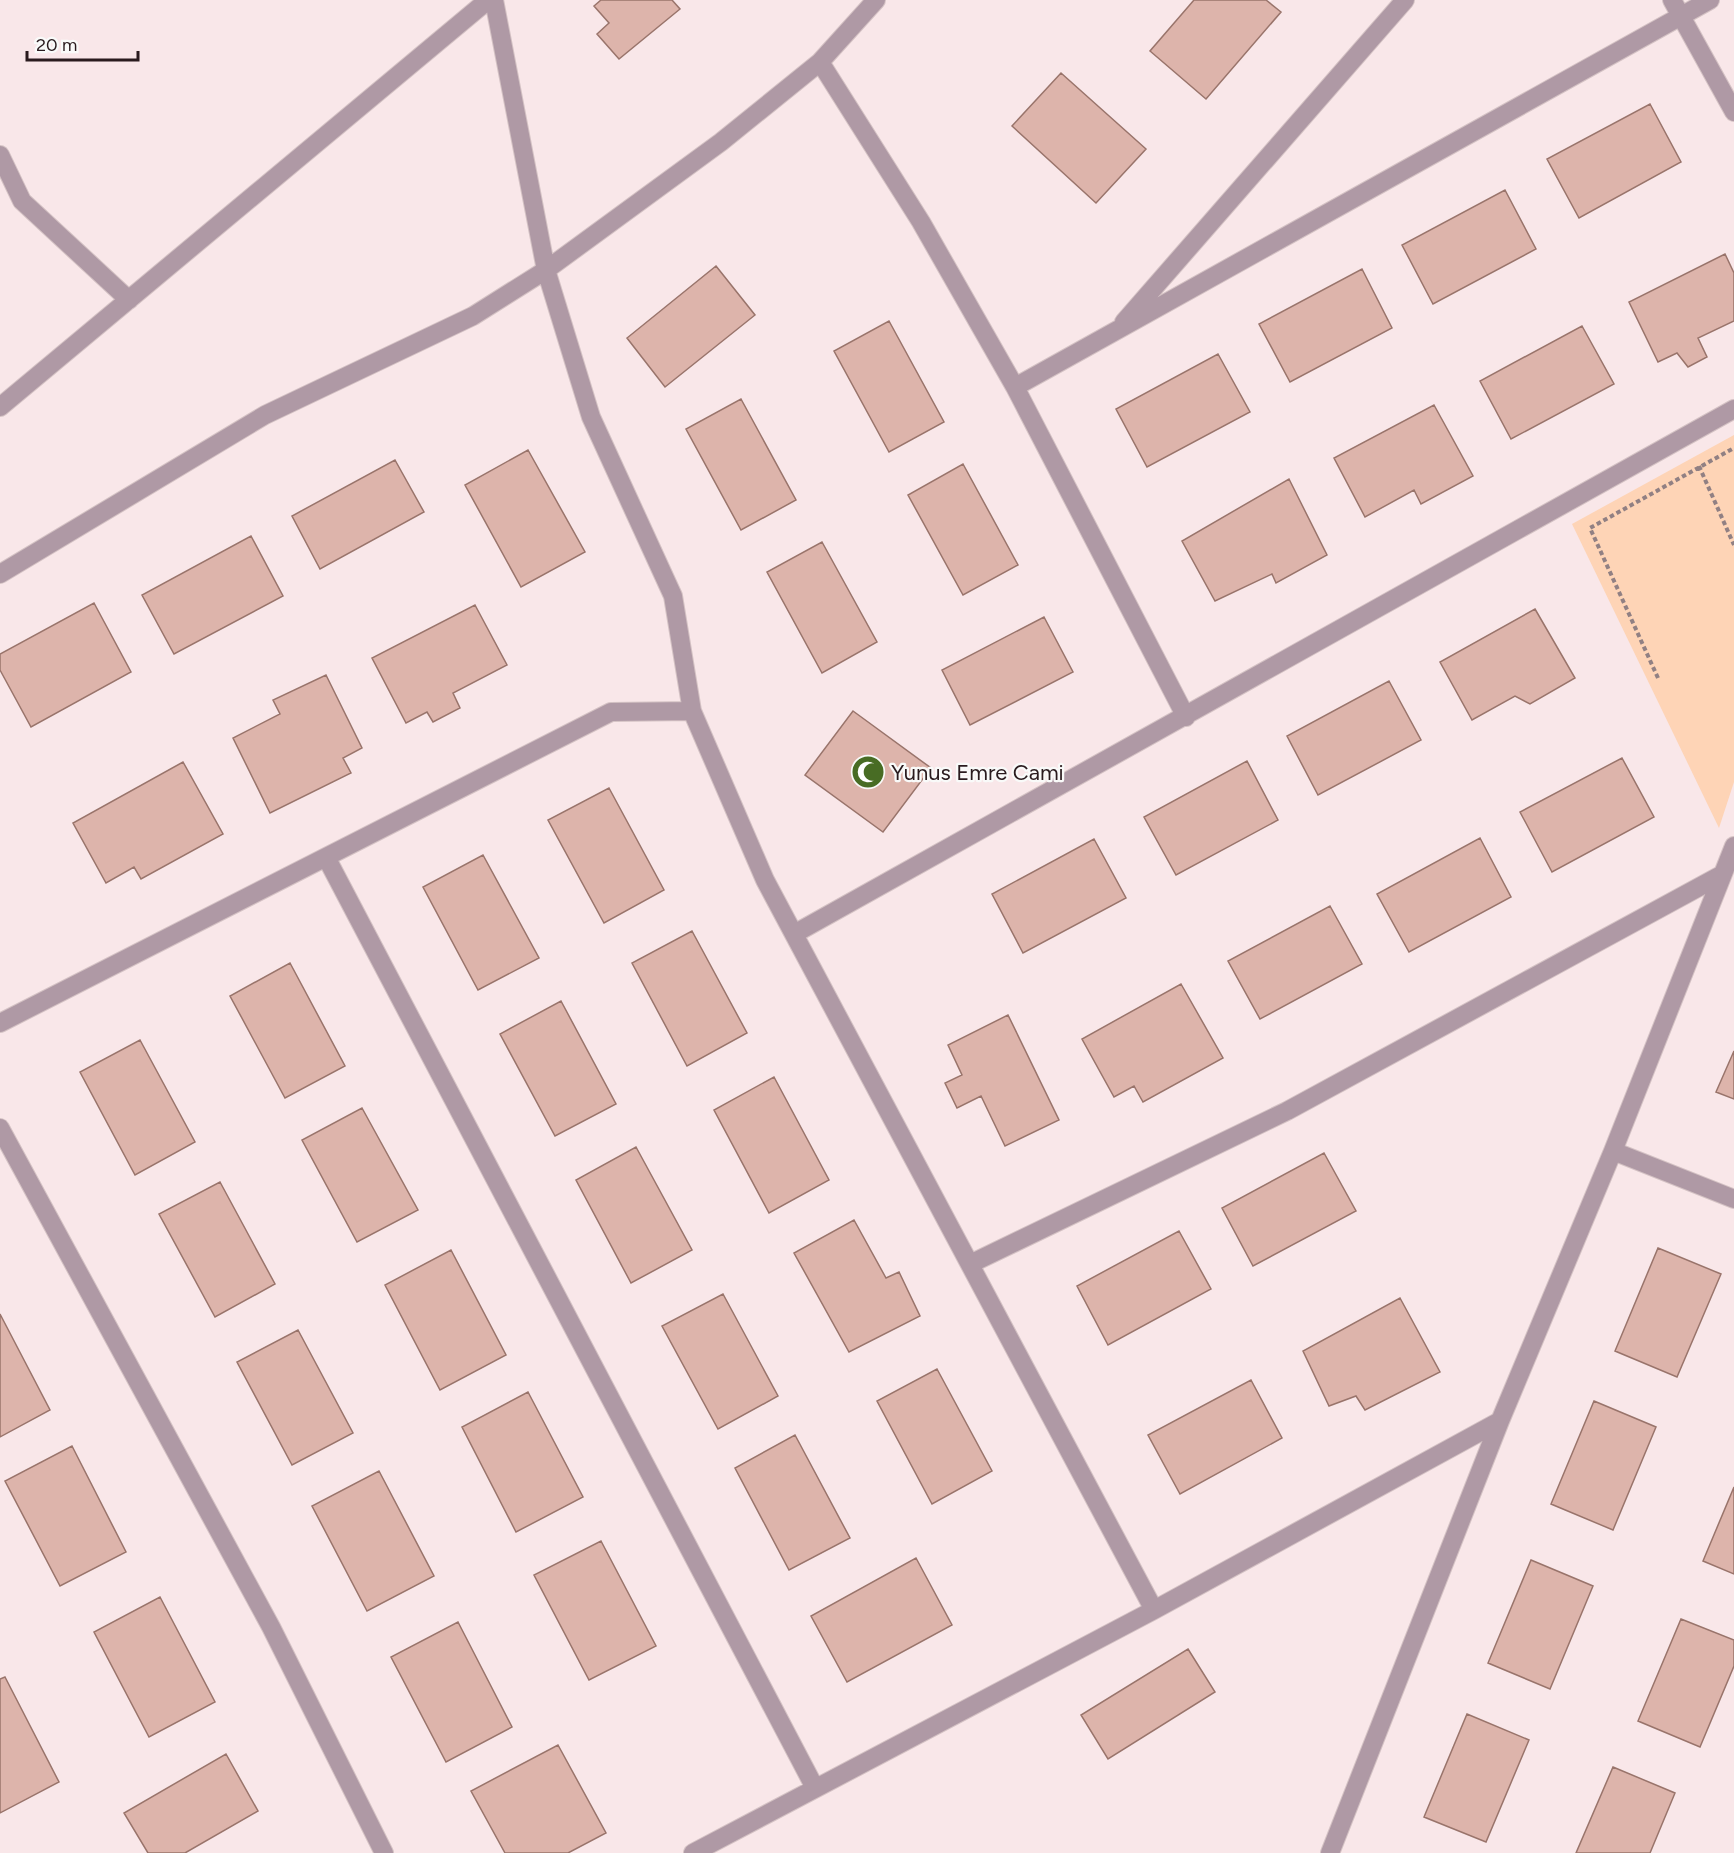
<svg xmlns="http://www.w3.org/2000/svg" width="1734" height="1853" font-family="Figtree,sans-serif">
<style>
.green{fill:#fed4b6}
.building{fill:#ddb4ab;stroke:#99746b;stroke-width:1.5}
.lines{fill:none;stroke-linecap:round;stroke-linejoin:round}
.minor-casing{stroke:#d4c2c4;stroke-width:20}
.path{stroke:#918083;stroke-width:4;stroke-dasharray:4.5 3;stroke-linecap:butt}
.minor{stroke:#af99a5;stroke-width:18}
.labels{text-anchor:middle;stroke-width:4.5;stroke-linejoin:round;paint-order:stroke}
.poi-label{font-size:22px;fill:#2a1b1e;stroke:#f9faf9;text-anchor:start}
</style>
<rect width="100%" height="100%" fill="#f9e7e9"/>
<path class="green" d="M1734,435v347l-15,46 -147,-304z"/>
<path class="building" d="M601,0h71l8,9 -61,50 -22,-25 12,-11 -15,-17z
M1194,0h72l15,12 -75,87 -56,-48z
M1061,73l85,76 -50,54 -84,-77z
M1650,104l31,58 -102,56 -32,-59z
M1505,190l31,59 -103,55 -31,-59z
M1725,254l9,19v48l-36,17 9,19 -19,10 -11,-14 -19,9 -29,-60z
M716,266l39,49 -90,72 -38,-49z
M1362,269l30,59 -102,54 -31,-58z
M889,321l55,101 -55,30 -55,-101z
M1582,326l32,58 -103,55 -31,-58z
M1218,354l32,58 -103,55 -31,-58z
M741,399l55,101 -55,30 -55,-101z
M1434,405l39,71 -52,28 -7,-14 -49,27 -31,-59z
M528,450l57,102 -64,35 -56,-102z
M395,460l29,52 -104,57 -28,-53z
M963,464l55,101 -55,30 -55,-100z
M1289,479l38,76 -51,28 -4,-9 -57,27 -33,-60z
M251,536l32,60 -109,58 -32,-59z
M822,542l55,100 -55,31 -55,-101z
M94,603l37,69 -100,55 -31,-57v-16z
M475,605l32,60 -54,28 7,15 -27,14 -6,-10 -21,11 -34,-65z
M1535,609l40,69 -45,26 -15,-8 -43,24 -32,-58z
M1044,617l29,55 -103,53 -28,-55z
M326,675l36,73 -19,10 8,15 -81,40 -37,-75 47,-24 -7,-14z
M1389,681l32,59 -103,55 -31,-59z
M853,711l78,57 -48,64 -78,-57z
M1622,758l32,59 -102,55 -32,-60z
M1247,761l31,59 -102,55 -32,-58z
M183,762l40,72 -82,45 -7,-12 -28,16 -33,-60z
M609,788l55,102 -60,33 -56,-103z
M1480,838l31,59 -102,55 -32,-58z
M1094,839l32,59 -103,55 -31,-59z
M483,855l56,103 -61,32 -55,-103z
M1330,906l32,58 -102,55 -32,-58z
M692,931l55,102 -60,33 -55,-103z
M290,963l55,103 -60,32 -55,-102z
M1181,984l42,74 -80,44 -9,-16 -20,11 -32,-58z
M561,1001l55,103 -61,32 -55,-102z
M1008,1015l51,105 -54,26 -24,-50 -24,12 -12,-25 17,-8 -14,-30z
M140,1040l55,102 -60,33 -55,-103z
M1734,1051v48l-18,-7z
M774,1077l55,103 -60,33 -55,-103z
M362,1108l56,102 -61,32 -55,-102z
M636,1147l56,103 -61,33 -55,-103z
M1324,1153l32,58 -103,55 -31,-58z
M220,1182l55,102 -60,33 -56,-103z
M854,1220l32,58 13,-6 21,44 -71,36 -55,-99z
M1179,1231l32,58 -103,56 -31,-59z
M1658,1248l63,26 -44,103 -62,-26z
M451,1250l55,105 -66,35 -55,-105z
M723,1294l55,102 -60,33 -56,-103z
M1400,1298l40,74 -75,38 -9,-14 -27,10 -26,-55z
M0,1314l50,96 -50,27z
M298,1330l55,103 -61,32 -55,-103z
M937,1369l55,102 -60,33 -55,-103z
M1251,1380l31,58 -102,56 -32,-59z
M528,1392l55,105 -67,35 -54,-105z
M1594,1401l62,26 -43,103 -62,-26z
M795,1435l55,103 -61,32 -54,-102z
M72,1446l54,106 -66,34 -55,-105z
M379,1471l55,105 -67,35 -55,-105z
M1734,1487v87l-31,-13z
M601,1541l55,105 -67,34 -55,-105z
M916,1558l36,67 -105,57 -36,-66z
M1531,1560l62,26 -43,103 -62,-26z
M160,1597l55,105 -66,35 -55,-105z
M1681,1619l53,21v26l-34,81 -62,-26z
M458,1622l54,105 -66,35 -55,-105z
M1188,1649l27,43 -107,67 -27,-44z
M5,1677l54,105 -59,31v-134z
M1467,1714l62,26 -43,102 -62,-25z
M558,1745l48,88 -38,20h-63l-34,-62z
M226,1754l32,57 -73,42h-37l-24,-40z
M1613,1767l62,26 -25,60h-74z"/>
<g class="lines">
<g class="minor-casing">
<path id="minor" d="M494,0l52,270 45,147 82,179 19,115 73,169 389,730
M1672,0l62,112
M820,62l101,160 94,165 171,330
M0,155l22,46 107,99
M1124,322l281,-322
M1015,387l695,-387
M0,407l488,-407
M0,574l265,-159 208,-99 73,-46 175,-128 99,-80 56,-62
M326,857l489,931
M794,934l940,-525
M0,1023l611,-311 81,-1
M0,1128l271,499 113,226
M1613,1151l121,48
M970,1264l317,-153 436,-237
M693,1853l461,-243 346,-189
M1330,1853l170,-432 113,-270 121,-305"/>
</g>
<path class="path" d="M1699,466l35,79
M1658,678l-68,-150 144,-80"/>
<use href="#minor" class="minor"/>
</g>
<defs>
<g id="mosque-disc" transform="scale(1.725)"><circle r="9.5" fill="#486c24" stroke="#f9faf9"/><path d="M3.5-4.9A6 6 0 1 0 3.5 4.9A5 5 0 1 1 3.5-4.9Z" fill="#fff"/></g>
</defs>
<g fill-rule="evenodd">
<use href="#mosque-disc" x="868" y="772"/>
</g>
<g class="labels">
<g class="poi-label">
<text x="891" y="780">Yunus Emre Cami</text>
</g>
</g>
<path d="M27 51v9h111v-9" fill="none" stroke="#2a1b1e" stroke-width="3"/>
<text x="36" y="51" font-size="18" fill="#2a1b1e" stroke="#f9faf9" stroke-width="4.5" paint-order="stroke">20 m</text>
</svg>
